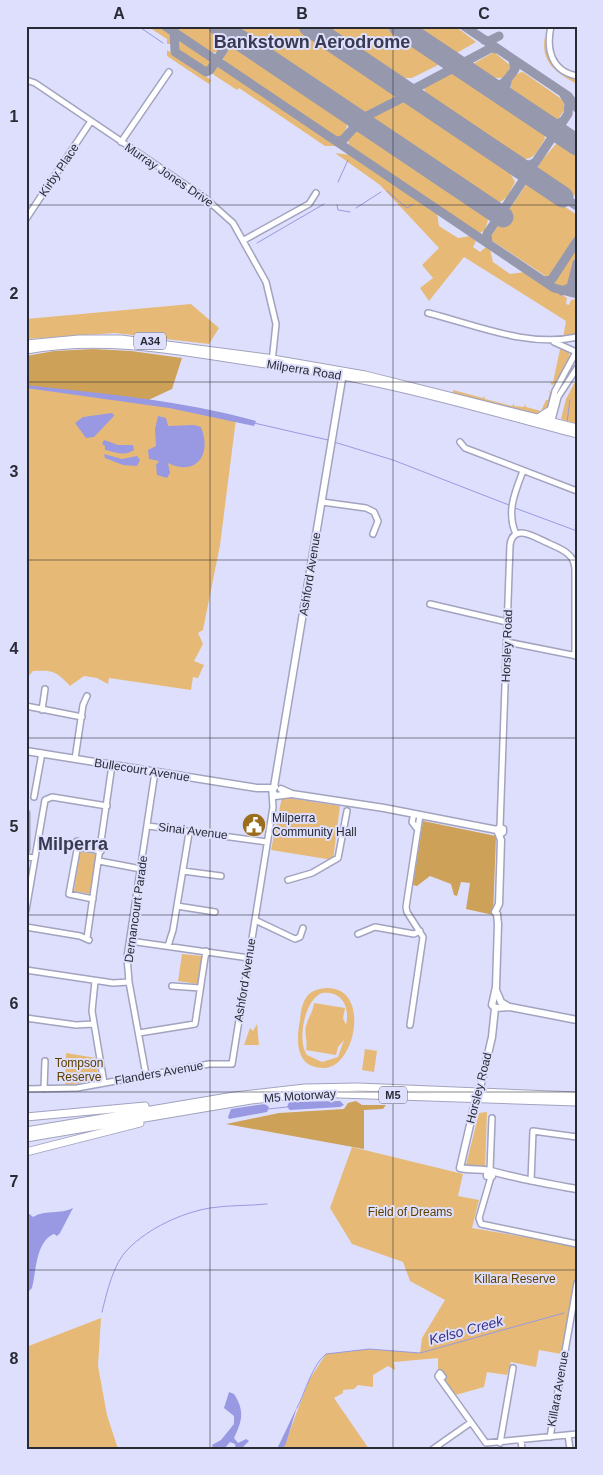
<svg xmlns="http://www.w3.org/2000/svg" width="603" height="1475" font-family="Arial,sans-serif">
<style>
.green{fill:#e6ba76;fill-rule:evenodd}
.forest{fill:#cea158}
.water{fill:#9899e2}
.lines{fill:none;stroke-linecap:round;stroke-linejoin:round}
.stream{stroke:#9899e2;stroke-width:1}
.taxiway{stroke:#9698ae;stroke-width:9}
.runway{stroke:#9698ae;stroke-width:21}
.minor-casing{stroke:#a2a3bf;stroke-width:8}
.major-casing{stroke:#a2a3bf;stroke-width:9}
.highway-casing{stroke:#a2a3bf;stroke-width:9}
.minor{stroke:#fff;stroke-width:5}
.major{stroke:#fff;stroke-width:6}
.highway{stroke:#fff;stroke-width:7}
.major-bridge-casing{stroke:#a2a3bf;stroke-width:9;stroke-linecap:butt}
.major-bridge{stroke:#fff;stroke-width:6}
.grid{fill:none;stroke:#2a2a35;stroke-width:1;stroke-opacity:0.55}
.labels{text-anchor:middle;stroke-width:4;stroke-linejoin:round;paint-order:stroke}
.shield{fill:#dddffc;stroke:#606071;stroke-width:1}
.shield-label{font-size:11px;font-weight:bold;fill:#2a2a35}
.street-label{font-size:12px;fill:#2a2a35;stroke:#dddffc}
.poi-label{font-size:12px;fill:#2a2a35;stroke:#dddffc;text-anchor:start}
.park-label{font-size:12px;fill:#5e4002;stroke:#dddffc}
.water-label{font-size:14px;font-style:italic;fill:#3a3084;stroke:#dddffc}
.district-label{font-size:18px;font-weight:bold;fill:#393a51;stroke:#dddffc}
.neatline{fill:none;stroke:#2a2a35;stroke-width:2}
.grid-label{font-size:16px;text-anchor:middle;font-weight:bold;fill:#2a2a35}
</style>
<rect width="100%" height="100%" fill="#dddffc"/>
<path class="green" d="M147,26h12l12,8v10h-4v-5z
M177,26h32l11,9 2,9 -5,8 -6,1 -32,-21z
M244,26h52l99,67 1,3 -30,16h-9l-109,-73 -4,-6z
M323,26h62l55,38 -28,14h-12z
M419,26h36l21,16 -21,12 -33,-22z
M545,36c1,5 0,11 2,16 3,15 15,24 30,26v6c-21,-11 -37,-22 -32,-48z
M177,39l34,22 -3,7h-5l-24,-16z
M236,47l107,69 4,10 -4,10h-9l-109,-73 -2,-5 2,-6z
M167,50l44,30 -2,4 -42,-28z
M494,52l17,14c-4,24 -29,6 -40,-1z
M217,65l118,80v1h-10l-86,-58 -2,2 -23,-15 -2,-4z
M454,72l90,62 1,5c-8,12 -10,22 -26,20l-92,-62 -3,-9z
M523,72l40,28 2,9 -7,10 -7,-1 -40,-28c-2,-8 3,-17 12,-18z
M405,100l103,69 7,13 -8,15 -8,6 -9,-1 -117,-80 1,-6z
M357,131l11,2 114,77 6,10 -3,10 -5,3 -5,-2 -126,-85 -1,-7z
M556,144l4,1 17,11v41l-40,-27 4,-9z
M335,153l16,2 86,58 2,13 19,12 13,-2 5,5 -3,6 7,5 6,-5 4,2 3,13 17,12 15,-2 42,26 -1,6 3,1 2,-5 6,-1v35l-14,4 3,-17 -102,-64 -35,44 -9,-13 13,-10 -11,-13 17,-17 -59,-63z
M528,182l49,33v21l-26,39 -4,2 -56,-37v-4z
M577,246l-7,38 -4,3h-7l-4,-4v-5z
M191,304l28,24 -10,16 -94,-11 -89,6v-20z
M561,345l8,7c2,10 -7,30 -17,33l-2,-3h3z
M577,378v46l-16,-5 5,-20z
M26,387l171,24 39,8 -16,126 -17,85 -5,3 5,11 -9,17 10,4 -6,13 -5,-1 -2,13 -82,-12 -1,6 -11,-6 -13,-2 -14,10c-14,-15 -17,-16 -37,-15l-7,8z
M453,390l30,8 1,-2 1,3 27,7 2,-3v3l10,1 1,-3 1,3 15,4 5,-11h2l2,-7 -2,-3 4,3 -5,15 -9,6 -85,-20z
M282,797l58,9 -7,54 -62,-10z
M80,851l18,4 -6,39 -18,-3z
M182,954l20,2 -4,28 -20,-3z
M326,988c45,-2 30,78 -1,80 -30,1 -29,-27 -25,-48 1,-9 2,-18 8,-25 5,-5 11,-6 18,-7zM322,993c21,-2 28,15 24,32l-3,-7 2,-10 -31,-5c-1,9 -6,15 -8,23 -2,8 2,15 0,24l30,5 2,-8 6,-7 -6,17 -16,5 -15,-7c-10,-14 -3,-55 15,-62z
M257,1024l2,21h-15l6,-17 3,3z
M365,1049l12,2 -3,21 -12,-2z
M66,1053l30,5 2,23 -33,4z
M487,1112l-2,56 -19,-3 13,-52z
M352,1147l111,27 -5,22 21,4 -7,28 105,18v23l-16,85 -22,-4 -3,17 -25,-5 -4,13 -20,-3 -3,15 -32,9 -14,-23v-15l-44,4 1,8 -7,-4 -15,9v12l-15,-2 -4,4 -11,1v3l-9,5 35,51h-86l26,-69 17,-26 43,-5 51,4 2,-15 23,-38 -35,-19 -7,-19 -51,-18 -22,-36z
M101,1318l-3,48 9,49 11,34h-92v-102z"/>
<path class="forest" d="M93,349l38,2 51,7 -10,31 -30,14 -116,-16v-31l28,-5z
M423,821l73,15 -3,79 -27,-6 4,-26 -9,-1 -4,14 -3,-1 -3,-11 -21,-8 -13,10 -4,-1z
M356,1101l6,4h24l-3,4 -19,1v39l-138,-25 53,-11 65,-4 4,-6z"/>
<path class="water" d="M26,385c78,9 155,15 230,36l-2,5 -85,-18 -143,-20z
M112,413l2,2 -1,2 -19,20 -8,1 -11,-15 8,-6z
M158,416l8,2 2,8 26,-1 7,2c11,27 -4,50 -33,36l2,10 -3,5 -10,-3 -1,-10 3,-4 -10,-2 -1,-9 8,-4 -1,-17z
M104,440l14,5h15l1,5c-11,7 -18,2 -29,0v-4l-3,-2z
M104,454l18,5 15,-3 3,4 -3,6 -14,-1 -18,-7z
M340,1101l4,4 -4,2 -50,3 -3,-3 2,-5z
M265,1104l4,3 -2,5 -38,7 -1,-2 3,-8z
M73,1208l-13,25 -3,3 -3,-2c-18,7 -18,38 -22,54l-4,4 -2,-2v-79l7,6c13,-8 27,-2 40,-9z
M229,1392l5,2c11,17 8,27 0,44l4,5 8,-4 3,2 -8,8h-5l-1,-5 -5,-2 -6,7h-10l-2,-4 9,-5 13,-16v-8l-10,-8z
M297,1407l-11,36 -3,6h-6z"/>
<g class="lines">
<path class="stream" d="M138,26l25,17
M26,31l4,-5
M338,182l10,-22
M387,191l20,17 6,-4
M337,205l1,5 12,2
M356,208l25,-16
M257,243l67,-39
M567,422l3,-22
M254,423l74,17
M334,442l59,18 116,45
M515,508l62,23
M268,1109l19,-2
M102,1312c5,-20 11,-48 26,-63 21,-21 53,-36 82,-41 18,-3 38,-2 57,-4
M297,1408c8,-15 15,-43 29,-54l43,-5 51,4 144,-40"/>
<path class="taxiway" d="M165,26l389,262 23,6
M219,26l9,8 -1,9
M310,26l8,6
M411,26c2,13 40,39 52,37
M464,26l104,70 9,12
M174,29l1,23 31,20 4,-2 29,-44
M484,40l5,1 10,-5
M227,43l10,-3 15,8
M379,73l24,16 9,1 79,-42 6,1
M471,74c23,15 27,20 44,-5l-2,-9
M507,82l-2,8 4,10 38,25h8l8,-4
M338,106l14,11 1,10
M436,111l13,9
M359,120l47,-24 8,1 25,16
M336,141l7,-1c15,-17 14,-20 34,-7
M490,148c14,9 29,25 46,14
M563,197l14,9
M488,243l-1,-9 81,-120 1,-11 -6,-10
M544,281l8,-2 25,-38
M562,291l9,-4 6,-24"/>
<path class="runway" d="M219,26l284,191
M309,26l254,171
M399,26l178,119"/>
<g class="minor-casing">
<path id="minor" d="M551,26c-5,23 0,45 26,50
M26,80l9,3 170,115 28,25 33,59 10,42 -4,38
M121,142l48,-70
M26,219l65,-98
M244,240l65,-36 7,-11
M428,313c48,12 100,35 149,24
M554,342l20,9
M547,422l8,-31 20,-37
M551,424l7,-27 19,-29
M460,442l5,6 112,43
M322,502l44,6 8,4 4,9 -5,13
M516,534c-10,-22 -1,-42 7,-63
M430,604l77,18
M507,642l70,14
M26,706l56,11
M42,710l3,-21
M75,759l8,-54 4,-9
M34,797l8,-44
M414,814l-2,8 6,8
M148,826l119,16
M500,827l10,-282c3,-23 26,-7 38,-2 6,3 15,6 20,11 5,4 6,8 7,14v88
M77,841l2,6 22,4
M79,847l-2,3 -8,44 24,5
M26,857l9,1
M99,861l42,8
M183,871l38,5
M288,880l24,-7 26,-15 9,-47
M177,906l38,6
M26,910l19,-110 7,-3 55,9
M255,920l40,19 5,-2 3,-9
M26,927l54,9 9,4
M358,934l17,-7 39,7 6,-3
M87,938l25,-173
M130,941l119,17
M168,946l5,-16 16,-97
M26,970l87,13 16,-1
M95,981l-3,30 12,72
M172,986l28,2
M26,1018l50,7 17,-1
M410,1025l13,-88 -16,-25 -1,-5 14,-92
M139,1033l56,-9 11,-73
M146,1075l-17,-93 -2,-25 28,-185
M26,1089l51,-1 132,-24h23l41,-257 -1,-14
M44,1089l1,-28
M490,1170l2,-52
M491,1177l-12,41 2,6 96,20
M531,1181l2,-50 44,6
M440,1373l3,4 -3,2 -2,-3z
M440,1379l46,64 91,-9
M568,1435l2,14
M550,1437l27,-154
M521,1440l1,9
M500,1443l13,-75
M433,1449l37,-26"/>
</g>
<g class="major-casing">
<path id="major" d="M26,751l231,37h16
M274,787l69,-414
M275,787l-3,3 3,6 16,-2
M281,789l11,5 92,14 113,22
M26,813v37
M497,830l2,-2 4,1v3l-3,2
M496,990l5,12 8,5
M495,1008l-3,-3 4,-18 2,-63 -1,-10 -2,-2 4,-8 2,-64 -4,-10
M495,1008l15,-1 67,13
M482,1080l10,-43 3,-29
M473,1112l-13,56c9,2 25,1 31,3 28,8 57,13 86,18
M487,1171v5h5"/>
</g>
<g class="highway-casing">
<path id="highway" d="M26,344l53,-5h42l146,19 98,17 212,53
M26,350c70,-13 138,-2 207,9 45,7 90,12 135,22 70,14 139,35 209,53
M538,418l11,-7
M26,1117l119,-11
M26,1131l208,-35 71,-8 53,-1 219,9
M26,1138l225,-38 60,-7 266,9
M26,1152l114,-29"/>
</g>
<use href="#minor" class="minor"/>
<use href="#major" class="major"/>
<use href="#highway" class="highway"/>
<g class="major-bridge-casing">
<path id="major-bridge" d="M473,1112l9,-32"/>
</g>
<use href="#major-bridge" class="major-bridge"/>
</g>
<path class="grid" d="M210,26v1423M393,26v1423M26,205h551M26,382h551M26,560h551M26,738h551M26,915h551M26,1092h551M26,1270h551"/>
<defs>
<g id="civic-disc" transform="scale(1.25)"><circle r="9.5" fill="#9a6e1d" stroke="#dddffc"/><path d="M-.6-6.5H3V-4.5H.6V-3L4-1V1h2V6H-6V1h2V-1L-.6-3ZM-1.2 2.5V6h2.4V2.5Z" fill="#fff"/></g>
</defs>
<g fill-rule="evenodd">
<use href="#civic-disc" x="254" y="825"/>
</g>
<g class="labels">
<g class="shield">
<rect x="134" y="332.5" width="32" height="17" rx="4"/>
<rect x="379" y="1086.5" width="28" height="17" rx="4"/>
</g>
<g class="shield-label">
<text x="150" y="345">A34</text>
<text x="393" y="1099">M5</text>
</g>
<g class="street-label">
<text transform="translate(59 170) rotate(-56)" y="4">Kirby Place</text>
<text transform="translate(169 175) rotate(34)" y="4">Murray Jones Drive</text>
<text transform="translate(304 370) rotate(9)" y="4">Milperra Road</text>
<text transform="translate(310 574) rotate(-81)" y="4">Ashford Avenue</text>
<text transform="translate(507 646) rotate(-88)" y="4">Horsley Road</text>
<text transform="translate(142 770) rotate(9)" y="4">Bullecourt Avenue</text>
<text transform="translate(193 831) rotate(7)" y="4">Sinai Avenue</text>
<text transform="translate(136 909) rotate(-82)" y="4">Dernancourt Parade</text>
<text transform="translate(245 980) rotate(-81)" y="4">Ashford Avenue</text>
<text transform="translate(159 1073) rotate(-10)" y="4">Flanders Avenue</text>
<text transform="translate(479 1088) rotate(-76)" y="4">Horsley Road</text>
<text transform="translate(300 1096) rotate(-4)" y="4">M5 Motorway</text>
<text transform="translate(558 1389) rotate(-80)" y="4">Killara Avenue</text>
</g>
<g class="poi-label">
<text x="272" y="822">Milperra<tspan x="272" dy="14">Community Hall</tspan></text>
</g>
<g class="park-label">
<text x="79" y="1067">Tompson<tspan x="79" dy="14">Reserve</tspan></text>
<text x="410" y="1216">Field of Dreams</text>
<text x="515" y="1283">Killara Reserve</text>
</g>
<g class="water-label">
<text transform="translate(466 1330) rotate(-15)" y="5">Kelso Creek</text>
</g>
<g class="district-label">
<text x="312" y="48">Bankstown Aerodrome</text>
<text x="73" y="850">Milperra</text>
</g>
</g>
<rect width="603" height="1475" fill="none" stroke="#dddffc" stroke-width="55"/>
<rect x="28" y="28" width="548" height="1420" class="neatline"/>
<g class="grid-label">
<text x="119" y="19">A</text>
<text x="302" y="19">B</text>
<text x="484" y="19">C</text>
<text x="14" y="122">1</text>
<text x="14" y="299">2</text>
<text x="14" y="477">3</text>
<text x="14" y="654">4</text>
<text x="14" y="832">5</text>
<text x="14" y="1009">6</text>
<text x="14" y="1187">7</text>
<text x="14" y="1364">8</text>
</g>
</svg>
